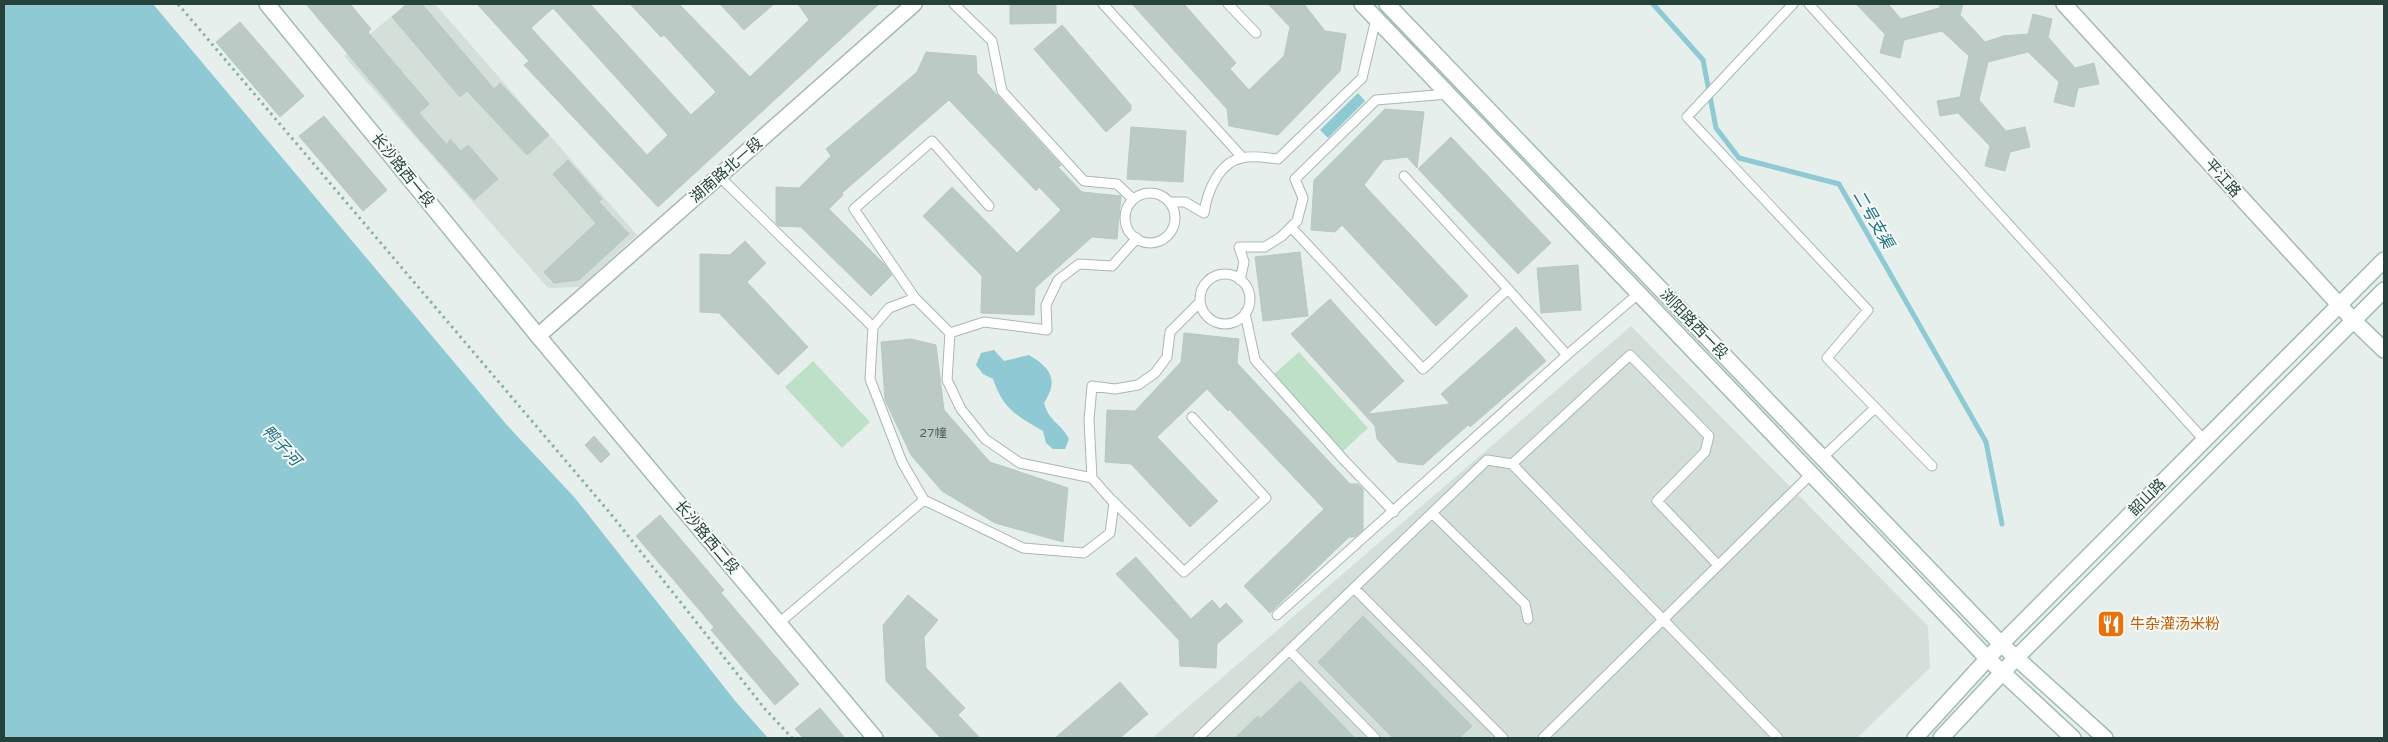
<svg xmlns="http://www.w3.org/2000/svg" width="2388" height="742" font-family="'Varela Round','Noto Sans SC',sans-serif">
<style>
.built{fill:#d4dfda}
.green{fill:#bfe0c8}
.water{fill:#8ec9d4}
.lines{fill:none;stroke-linecap:round;stroke-linejoin:round}
.stream{stroke:#8ec9d4;stroke-width:5}
.building{fill:#bbcac4;stroke:#b8c9c2;fill-rule:evenodd}
.lane-casing{stroke:#a8b8b2;stroke-width:11}
.street-casing{stroke:#a8b8b2;stroke-width:18}
.secondary-casing{stroke:#a4bbb3;stroke-width:18}
.path{stroke:#86b3a5;stroke-width:3;stroke-dasharray:2.5 4;stroke-linecap:butt}
.lane{stroke:#fff;stroke-width:9}
.street{stroke:#fff;stroke-width:15}
.secondary{stroke:#fff;stroke-width:15}
.labels{text-anchor:middle;stroke-width:4;stroke-linejoin:round;paint-order:stroke}
.number-label{font-size:12px;fill:#4a645c}
.street-label{font-size:15px;fill:#24423a;stroke:#f7fbf9}
.food-label{font-size:15px;fill:#c56008;stroke:#f7fbf9;text-anchor:start}
.water-label{font-size:16px;font-style:italic;fill:#1c6f80;stroke:#f7fbf9}
</style>
<rect width="100%" height="100%" fill="#e6efeb"/>
<path class="built" d="M406,4h29l202,231 -57,52 -32,1 -204,-232z
M1631,326l297,300 2,42 -73,70h-705z"/>
<path class="green" d="M1299,352l69,76 -26,24 -69,-77z
M813,361l57,61 -28,26 -57,-61z"/>
<path class="water" d="M4,4h149l353,420 69,74 161,204 32,36h-764z
M1358,93l7,8 -37,37 -8,-8z
M994,350l10,11 25,-6c22,13 30,25 15,48 5,19 18,21 25,36l-4,10h-12l-7,-6 -3,-12c-26,-15 -40,-22 -50,-52l-10,-5 -7,-9 5,-12z"/>
<g class="lines">
<path class="stream" d="M1653,4l50,56 13,68 23,30 100,26 147,258 16,82"/>
</g>
<path class="building" d="M306,4h44l21,25 -3,3 61,72 -10,9 28,32 3,-6 11,12 7,-6 30,34 -24,21 -53,-59z
M407,4h15l72,85 6,-6 49,52 -22,20 -60,-64 -7,6 -68,-80z
M477,4h113l101,111 25,-23 -52,-57 -3,2 -31,-33h49l71,73 59,-57 -11,-16h81l-221,203 -134,-142 5,-4zM553,8l115,127 -21,20 -116,-127z
M720,4h54l-30,26z
M1010,4h46v19l-46,1z
M1132,4h52l52,59 -6,6 19,21 35,-34 6,-29 -22,-23h36l21,27 21,3 -6,37 -62,64 -49,-9 -2,-17z
M1856,4h32l13,15 38,-11 2,-4h22l-3,11 25,27 18,-6 25,-2 5,-20 19,5 -4,18 27,31 19,-5 5,21 -21,4 -4,19 -20,-5 5,-20 -31,-30 -40,10 -9,38 27,31 19,-4 5,20 -20,5 -5,19 -20,-5 5,-20 -32,-33 -18,3 -3,-15 23,-4 9,-41 -27,-25 -38,9 -4,18 -20,-5 5,-19z
M240,22l64,74 -24,21 -64,-75z
M1062,25l69,80v5l-25,22 -72,-83z
M926,52l50,4 1,17 84,92 -3,2 24,25 39,4 -4,43 -25,-2 -57,51 -1,27 -53,-2 1,-37 -59,-60 29,-29 65,66 44,-43 -22,-23 -3,4 -87,-91 -107,93 1,2 -14,14 56,56 7,10 -21,21 -70,-69 -22,-1 -3,-3v-36l23,1 32,-32 -5,-7 91,-77z
M1385,109l39,3 -7,56 -10,-11 -24,3 -19,25 104,111 -32,30 -94,-101 -7,7 -24,-2 3,-50z
M324,116l63,74 -24,21 -64,-75z
M1131,127l55,4 -3,51 -56,-3z
M1451,137l100,106 -33,31 -100,-105z
M568,160l34,39 -3,3 30,32 -50,46 -25,3 -10,-11 52,-49 -43,-49z
M745,241l21,22 -19,19 61,65 -30,28 -59,-62 -19,-1v-58l30,1z
M1300,252l8,64 -45,5 -8,-64z
M1578,265l3,45 -40,3 -4,-45z
M1330,299l74,82 -36,33 82,-10 -9,-10 75,-67 30,34 -76,66 -2,-2 -45,40 -25,-3 -21,-23 -2,-13 -84,-92z
M1184,333l55,6 -2,24 113,121h8l5,5v41l-8,7h-6l-79,76 -26,-27 80,-77 -95,-100 -1,2 -21,-22 -50,48 61,64 -28,26 -59,-63 -26,-2 2,-52 28,1 46,-49z
M911,339l25,6 8,65 46,52 78,26 -5,54 -68,-19 -53,-32 -31,-36 -26,-55 -4,-58z
M594,436l16,18 -9,9 -16,-18z
M660,515l64,75 -3,3 78,91 -24,21 -64,-75 3,-3 -78,-91z
M1136,557l55,62 21,-19 8,9 6,-6 17,18 -26,23 -1,24 -36,-2 -1,-26 -63,-66z
M908,595l30,25 -14,17 2,31 39,40 -7,7 22,23h-39l-55,-57 -3,-56z
M1363,616l109,110 -13,12h-66l-75,-76z
M1300,681l55,57h-120l23,-22 2,3z
M1120,682l28,32 -28,24h-65z
M820,708l25,30h-42l-8,-9z"/>
<g class="lines">
<g class="lane-casing">
<path id="lane" d="M954,4l38,37 10,50 82,90 33,3 16,15
M1103,4l139,153
M1228,4l28,29
M1793,4l-106,113 181,193 -41,48 105,108
M1809,4l395,436
M719,176l154,151
M1125 218a25 25 0 1 1 50 0a25 25 0 1 1-50 0Z
M1169,202h16l19,11c3,-21 15,-51 38,-55 12,-3 25,0 36,1l84,-81 14,-59
M1291,227l132,142 85,-80 -104,-113
M1137,238l-25,28 -33,-2 -21,16 -12,25 1,25 -63,-8 -34,11 -3,47 14,29 24,30 35,24 72,15 -3,-58 3,-34 23,3 23,-4 17,-12 12,-16 3,-25 30,-30
M1200 299a25 25 0 1 1 50 0a25 25 0 1 1-50 0Z
M1240,280l4,-18 -5,-15h26l17,-11 15,-15 6,-23 -8,-19 81,-79 72,-6
M1508,289l59,66
M915,298l-61,-89 78,-68 57,65
M1245,313l10,47 89,100 50,52
M950,333l-35,-35 -26,10 -16,19 -3,52 32,83 22,38 99,48 61,5 26,-20 4,-30 -22,-25
M1822,458l53,-50
M1512,464l118,-109 79,81 -4,16 -48,49 61,64
M1112,500l72,72 82,-74 -74,-81
M1432,513l93,91 3,15
M1354,588l149,150
M1277,615l290,-260 71,-61
M779,623l145,-123
M1289,650l86,88
M1198,738l289,-278 25,4 266,274
M1543,738l268,-264"/>
</g>
<g class="street-casing">
<path id="street" d="M2064,4l289,316 31,30
M538,336l376,-332"/>
</g>
<g class="secondary-casing">
<path id="secondary" d="M267,4l271,332 337,402
M1362,4l626,655 85,79
M1387,4l614,640 104,94
M1915,738l86,-94 383,-384
M1941,738l75,-80 368,-368"/>
</g>
<path class="path" d="M178,4l432,509 155,196 27,29"/>
<use href="#lane" class="lane"/>
<use href="#street" class="street"/>
<use href="#secondary" class="secondary"/>
</g>
<defs>
<g id="restaurant-square" transform="scale(1.4375)"><rect x="-9" y="-9" width="18" height="18" rx="4" fill="#e8710a" stroke="#f7fbf9"/><path d="M-5-6h1v4h1v-4h1v4h1v-4h1v5L-1.5 .5V6h-2V.5L-5-1ZM5-6V6H3V1.5H1.5Q1.5-4 5-6Z" fill="#fff"/></g>
</defs>
<g fill-rule="evenodd">
<use href="#restaurant-square" x="2111" y="624"/>
</g>
<g class="labels">
<g class="number-label">
<text x="933" y="437">27幢</text>
</g>
<g class="street-label">
<text transform="translate(403 170) rotate(51)" y="5">长沙路西一段</text>
<text transform="translate(726 170) rotate(-41)" y="5">湖南路北一段</text>
<text transform="translate(2223 178) rotate(48)" y="5">平江路</text>
<text transform="translate(1694 324) rotate(46)" y="5">浏阳路西一段</text>
<text transform="translate(2147 497) rotate(-45)" y="5">韶山路</text>
<text transform="translate(707 537) rotate(50)" y="5">长沙路西二段</text>
</g>
<g class="food-label">
<text x="2130" y="629">牛杂灌汤米粉</text>
</g>
<g class="water-label">
<text transform="translate(1874 219) rotate(60)" y="6">二号支渠</text>
<text transform="translate(282 445) rotate(47)" y="6">鸭子河</text>
</g>
</g>
<rect width="2388" height="742" fill="none" stroke="#24423a" stroke-width="10"/>
</svg>
